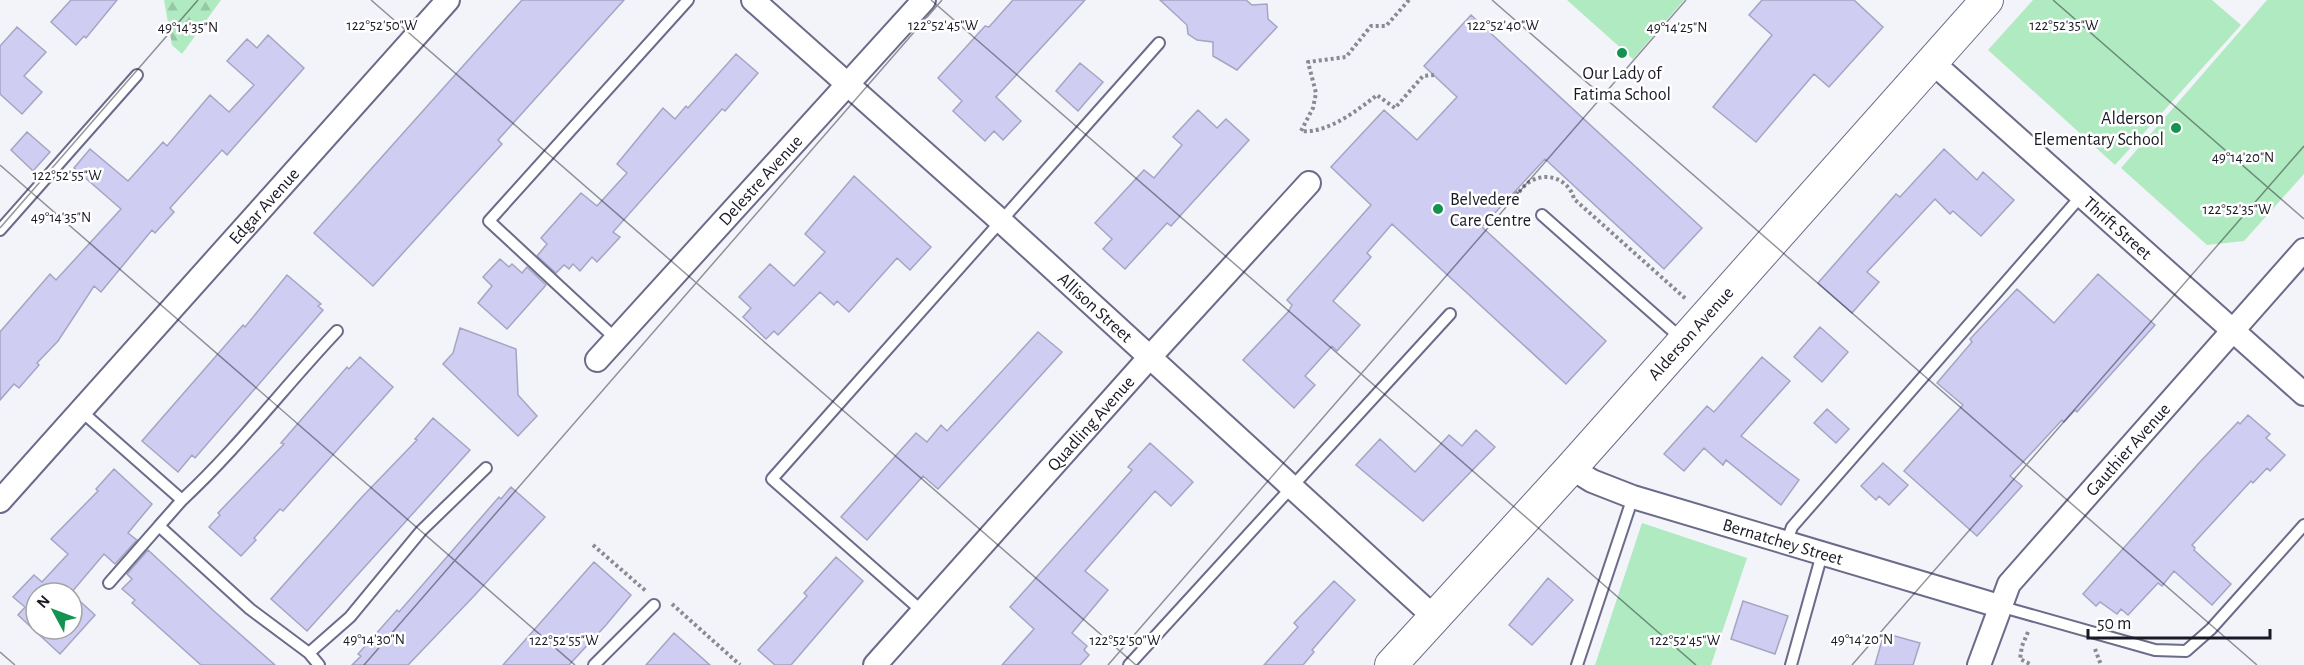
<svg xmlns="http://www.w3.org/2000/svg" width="2304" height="665" font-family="'Alegreya Sans',sans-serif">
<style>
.green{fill:#afeac0}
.forest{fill:url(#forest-firs)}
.building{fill:#cfcef2;stroke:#a5a4c4;stroke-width:1.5}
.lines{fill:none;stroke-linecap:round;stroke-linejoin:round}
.lane-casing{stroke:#6c6b89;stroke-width:14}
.street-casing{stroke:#6c6b89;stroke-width:26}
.secondary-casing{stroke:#6c6b89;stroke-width:34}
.path{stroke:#8a8a93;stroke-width:4;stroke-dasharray:3 3;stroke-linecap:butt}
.lane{stroke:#fff;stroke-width:10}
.street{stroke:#fff;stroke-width:22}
.secondary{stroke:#fff;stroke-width:32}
.ticks{fill:none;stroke:#191925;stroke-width:1.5;stroke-opacity:0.45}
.poi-dot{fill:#149350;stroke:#fff;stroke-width:2}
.labels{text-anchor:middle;stroke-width:5;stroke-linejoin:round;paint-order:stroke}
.poi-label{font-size:18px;fill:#191925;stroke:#fff}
.street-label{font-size:18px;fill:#191925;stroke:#fff}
.ticks-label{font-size:15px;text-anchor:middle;fill:#191925;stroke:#fff;stroke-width:5;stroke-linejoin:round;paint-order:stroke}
</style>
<defs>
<pattern id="forest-firs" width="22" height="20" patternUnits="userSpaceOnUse" patternTransform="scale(1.5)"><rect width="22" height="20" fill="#afeac0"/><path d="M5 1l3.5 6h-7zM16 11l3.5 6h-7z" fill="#96c8a5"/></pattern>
</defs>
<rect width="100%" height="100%" fill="#f3f3fa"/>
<path class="green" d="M1567,0h117l-51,59z
M2033,0h179l29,25 -126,140 -127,-115z
M2267,0h37v174l-60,67 -37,4 -86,-77z
M1642,523l105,35 -36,107h-116z"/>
<path class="forest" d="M164,0h57l-39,54 -10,-9z"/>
<path class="building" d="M71,0h46l-31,38 -2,-2 -8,9 -25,-23z
M522,0h102l-126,140 4,4 -129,142 -59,-53z
M1013,0h72l-89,97 25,24 -18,19 -9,-9 -9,10 -32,-30 9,-10 -24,-23 47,-52 4,1z
M1160,0h86l6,5 15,-1 1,15 9,8 -40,43 -24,-14v-14l-16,-2 -9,-6 -1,-9z
M1762,0h92l29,27 -54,60 -15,-13 -58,68 -43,-35 59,-72 -23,-20z
M1471,15l231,213 -38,41 -119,-110 -63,68 124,114 -40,43 -174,-160 -25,29 4,4 -38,44 27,24 -23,26 -5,-5 -27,30 10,9 -21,23 -51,-48 45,-48 4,-7 -5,-5 84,-95 -40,-38 53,-57 33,30 40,-43 -33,-31z
M17,27l29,25 -22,24 18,16 -20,22 -22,-20v-48z
M268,35l36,33 -77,87 -5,-5 -52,58 4,4 -19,21 -3,-3 -51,62 -7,-6 -36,55 -21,22 2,2 -20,23 -5,-4 -14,16v-68l50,-58 6,6 65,-71 -47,-41 16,-19 38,32 35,-39 4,4 43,-51 19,17 25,-27 -27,-24 20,-22 10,9z
M736,54l22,19 -33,38 -3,-2 -109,123 7,5 -23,25 -5,-5 -12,14 -7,-7 -4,5 -5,-4 -8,8 -19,-17 10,-12 -6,-6 40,-45 16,13 30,-33 -10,-9 46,-56 12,11 11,-13 2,2z
M1080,63l23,19 -25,29 -22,-20z
M1198,110l19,18 9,-9 23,21 -78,86 -4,-3 -42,46 -22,-20 9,-10 -17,-16 49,-53 10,8 28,-33 -9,-8z
M27,132l23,20 -17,19 -22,-21z
M1944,149l33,31 6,-8 31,28 -33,36 -28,-25 -3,3 -15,-15 -68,73 12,10 -27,31 -34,-30 78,-89 4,3z
M854,176l77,71 -21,23 -13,-12 -48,54 -12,-11 -3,4 -14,-13 -42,43 -4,-4 -8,8 -23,-22 8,-9 -12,-11 31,-33 24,22 31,-34 -20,-18z
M500,259l9,8 3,-3 10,9 5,-6 19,18 -39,44 -29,-26 14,-17 -9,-9z
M2098,274l57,51 -78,87 -2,-2 -11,12 -2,-2 -52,56 12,10 -45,50 -73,-65 59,-66 -26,-22 35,-41 -2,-3 47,-50 37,34z
M287,275l34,29 -3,2 5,4 -128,148 -3,-3 -14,17 -36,-31 101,-116 2,2z
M1820,327l28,25 -26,30 -28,-25z
M460,328l56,21 2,46 19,21 -19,20 -75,-72 10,-11z
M1038,332l24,20 -124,137 -15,-13 -56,64 -26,-23 75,-84 11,9 14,-17 6,6z
M360,357l33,30 -110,124 -3,-2 -26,29 2,2 -15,16 -32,-29 11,-12 -2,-2 66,-69 -3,-1 66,-76 2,2z
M1762,357l28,24 -49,55 58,44 -18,25 -55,-45 -3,5 -19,-17 -20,23 -20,-17 43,-48 7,6z
M1827,409l22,20 -13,14 -22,-20z
M2248,415l22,19 -4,4 19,17 -15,16 -3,-3 -14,15 -2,-2 -59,64 3,3 -1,2 37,34 -19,21 -38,-34 -12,15 -4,-3 -30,32 -7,-6 -4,5 -17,-12 -4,4 -13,-12 115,-130 40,-42 2,2z
M433,418l37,32 -163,181 -36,-32 91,-102 55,-57 -2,-1z
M1476,430l19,17 -72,74 -67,-56 24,-26 35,33 34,-37 13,11z
M1150,443l43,39 -22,24 -16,-15 -70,80 23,19 -36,43 15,13 -3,4 5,5 -9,10h-78l32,-36 -24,-22 122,-137 -4,-3z
M1883,463l25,22 -19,20 -10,-9 -3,4 -15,-14z
M114,469l38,35 -24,29 9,7 -22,24 -11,-10 -33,39h-35v36h36v-35l23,21 -35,39 -42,-39 7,-8 -12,-10 21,-22 8,7 26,-28 -17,-15 47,-48 -2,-2z
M511,487l34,30 -71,79 -66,69h-56l9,-9 -3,-2 39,-44 2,2 100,-115 2,2z
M148,550l67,62 60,53h-74l-69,-62 3,-3 -13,-11 10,-10 -5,-5z
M836,557l27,24 -72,84h-16l-17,-15 49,-54 -3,-3z
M594,562l37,33 -25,30 -37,40h-66z
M1548,578l25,22 -41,45 -23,-20z
M1334,581l21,19 -43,50 2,2 -11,13h-39l34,-38 -4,-4z
M1743,601l45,15 -13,38 -44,-15z
M674,633l36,32h-64z
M1884,633l36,10 -7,22h-38z"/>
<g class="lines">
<g class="lane-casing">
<path id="lane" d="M1542,215l140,124
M0,230l137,-155
M616,339l-127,-118 199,-221
M80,410l102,90 -23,26 91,83 59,44 10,12
M182,500c56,-52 102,-113 155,-169
M1786,543l6,-16 290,-332
M109,583l50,-57
M1999,606l156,44 31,1 25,-22 93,-104
M923,612l-151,-133 387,-436
M309,653l41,-36 71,-86 65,-63
M594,665l60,-60
M1129,665l321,-351
M1577,665l56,-168
M1791,665l31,-111"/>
</g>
<g class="street-casing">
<g id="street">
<path id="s1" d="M753,0l249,222 432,395"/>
<path id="s2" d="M1932,62l372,332"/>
<path id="s3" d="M597,360l327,-360"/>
<path id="s4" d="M1571,468l21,13 41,16 366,109"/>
<path id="s5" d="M0,501l448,-501"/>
<path id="s6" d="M875,665l274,-307 160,-175"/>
<path id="s7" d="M1979,665l30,-81 295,-334"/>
</g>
</g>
<g class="secondary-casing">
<g id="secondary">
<path id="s8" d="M1391,665l180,-197 416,-468"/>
</g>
</g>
<path class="path" d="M1409,0l-23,26h-15l-25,31 -38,5 8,31 -3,15 -12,23c26,3 57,-21 76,-36l18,13 28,-32 11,-1
M1515,192l2,2c4,-4 9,-11 14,-13 18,-10 39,0 43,18l112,100
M593,545l54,47
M672,604l68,61
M2028,632l-6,14 -2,13 12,6
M2095,649l6,16"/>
<use href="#lane" class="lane"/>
<use href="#street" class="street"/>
<use href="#secondary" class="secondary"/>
</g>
<path class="ticks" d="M371,0l765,665M931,0l765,665M1492,0l765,665M2053,0l251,219M0,165l575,500M0,228l198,-228M0,652l15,13M364,665l578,-665M1108,665l578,-665M1852,665l452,-519"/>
<g class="poi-dot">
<circle cx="1622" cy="53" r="6"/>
<circle cx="2176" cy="128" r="6"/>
<circle cx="1438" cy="209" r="6"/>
</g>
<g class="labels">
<g class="poi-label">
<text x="1622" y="79">Our Lady of<tspan x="1622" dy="21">Fatima School</tspan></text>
<text x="2164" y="124" text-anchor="end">Alderson<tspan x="2164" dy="21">Elementary School</tspan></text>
<text x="1450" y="205" text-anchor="start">Belvedere<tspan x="1450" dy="21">Care Centre</tspan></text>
</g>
<g class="street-label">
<text dy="6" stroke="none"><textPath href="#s3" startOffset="243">Delestre Avenue</textPath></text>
<text dy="6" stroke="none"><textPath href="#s5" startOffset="396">Edgar Avenue</textPath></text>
<text dy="6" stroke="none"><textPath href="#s2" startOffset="249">Thrift Street</textPath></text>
<text dy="6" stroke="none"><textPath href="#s1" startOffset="460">Allison Street</textPath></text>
<text dy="6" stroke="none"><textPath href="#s8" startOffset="447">Alderson Avenue</textPath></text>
<text dy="6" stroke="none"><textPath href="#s6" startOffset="324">Quadling Avenue</textPath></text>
<text dy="6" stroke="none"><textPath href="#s7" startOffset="266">Gauthier Avenue</textPath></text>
<text dy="6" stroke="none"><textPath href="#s4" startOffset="225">Bernatchey Street</textPath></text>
</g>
</g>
<g class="ticks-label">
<text x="382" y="30">122°52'50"W</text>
<text x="943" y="30">122°52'45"W</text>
<text x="1503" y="30">122°52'40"W</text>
<text x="2064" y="30">122°52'35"W</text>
<text x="188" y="32">49°14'35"N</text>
<text x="1677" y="32">49°14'25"N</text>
<text x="2243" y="162">49°14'20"N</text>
<text x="67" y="180">122°52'55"W</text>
<text x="2237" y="214">122°52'35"W</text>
<text x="61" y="222">49°14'35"N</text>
<text x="374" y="644">49°14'30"N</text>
<text x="1862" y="644">49°14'20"N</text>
<text x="564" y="645">122°52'55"W</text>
<text x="1125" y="645">122°52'50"W</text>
<text x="1685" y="645">122°52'45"W</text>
</g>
<g transform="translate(54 611) rotate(311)"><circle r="28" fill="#ffffff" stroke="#a3a3a8" stroke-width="1.5"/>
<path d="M0-4.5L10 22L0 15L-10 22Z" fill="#149350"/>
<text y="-9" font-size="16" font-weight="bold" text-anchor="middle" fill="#191925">N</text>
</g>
<path d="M2088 629v9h182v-9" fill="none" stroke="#191925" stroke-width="3"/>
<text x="2097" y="629" font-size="18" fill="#191925" stroke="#ffffff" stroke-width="4.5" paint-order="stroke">50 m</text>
</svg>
